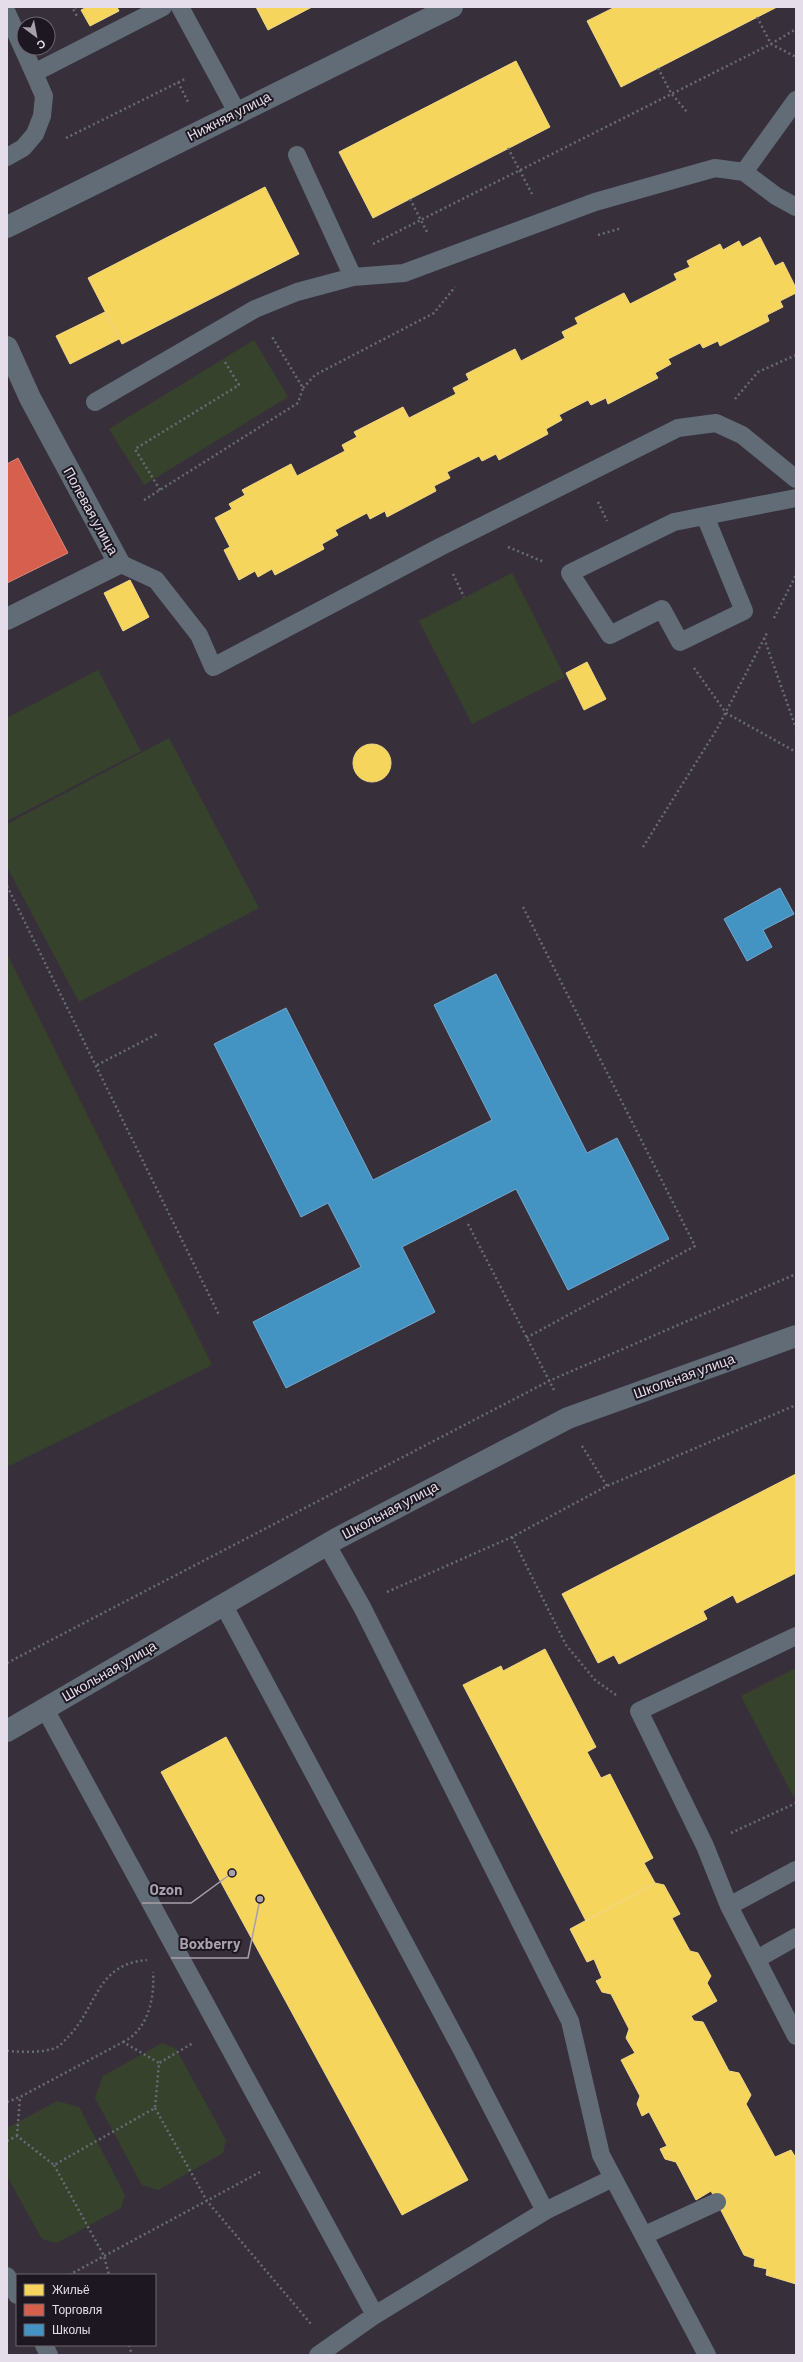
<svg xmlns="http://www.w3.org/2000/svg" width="803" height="2362" font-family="Barlow,sans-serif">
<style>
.green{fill:#37422c}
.homes{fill:#f6d55c;stroke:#f1d787}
.shops{fill:#d6604d;stroke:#da867c}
.schools{fill:#4393c3;stroke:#74a9cf}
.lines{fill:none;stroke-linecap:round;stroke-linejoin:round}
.path{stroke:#686c75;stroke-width:2.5;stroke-dasharray:2 3;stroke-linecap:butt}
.lane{stroke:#616c76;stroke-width:18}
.street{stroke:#616c76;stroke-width:22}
.labels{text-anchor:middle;stroke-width:4;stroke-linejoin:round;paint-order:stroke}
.street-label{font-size:14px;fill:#e5ddea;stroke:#1c1720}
.leader{fill:none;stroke:#a8a0ad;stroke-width:1.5}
.callout-dot{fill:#a8a0ad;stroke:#1c1720;stroke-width:1.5}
.callout-label{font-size:15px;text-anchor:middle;font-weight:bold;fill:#a8a0ad;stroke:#1c1720;stroke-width:4;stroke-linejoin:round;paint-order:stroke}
</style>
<rect width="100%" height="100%" fill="#37303b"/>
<path class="green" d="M254,340l34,57 -144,88 -35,-56z
M512,573l53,104 -93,47 -53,-103z
M98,670l43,81 -134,70v-103z
M169,738l90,170 -180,94 -72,-135v-43z
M7,954l205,411 -205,102z
M796,1668v127l-3,1 -52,-100z
M162,2043l14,6 50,91 -3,13 -65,37 -16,-5 -47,-87 8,-22z
M57,2101l22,6 46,88 -4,13 -64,35 -15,-4 -35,-63v-48z"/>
<path class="homes" d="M87,7h30l2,4 -29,15 -9,-16z
M256,7h56l-44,23z
M615,7h162l-156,80 -34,-66z
M516,61l34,66 -177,91 -34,-66z
M265,187l34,67 -177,90 -34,-66z
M760,237l15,29 8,-4 13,26v5l-16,8 3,6 -16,8 2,6 -49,25 -2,-5 -15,7 -3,-5 -32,16 3,5 -16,9 3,5 -50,26 -2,-6 -15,7 -3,-5 -29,15 3,5 -16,9 2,5 -49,26 -3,-6 -14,7 -3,-5 -32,16 3,6 -16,8 2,5 -49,26 -2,-6 -15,8 -3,-6 -32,17 3,5 -16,9 2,5 -49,26 -3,-6 -14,8 -3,-6 -16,9 -15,-30 6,-3 -15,-29 17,-9 -3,-5 16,-9 -3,-5 49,-26 6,12 48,-25 -3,-6 15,-8 -3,-5 49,-25 6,11 47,-24 -3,-6 16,-8 -3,-6 49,-25 6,12 44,-23 -3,-6 16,-8 -3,-6 49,-25 6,11 47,-24 -3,-6 16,-7 -3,-6 33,-17 3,6 16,-9 3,6z
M105,312l14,27 -49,25 -14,-28z
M130,580l19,37 -26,14 -19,-38z
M587,662l19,37 -22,11 -18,-37z
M353 763a19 19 0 1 1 38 0a19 19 0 1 1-38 0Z
M796,1474v99l-59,30 -4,-8 -30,16 4,8 -88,45 -5,-9 -16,8 -36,-69z
M545,1649l51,98 -9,5 14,26 9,-4 43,84 -9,5 11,20 -69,38 -123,-236 38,-19 2,5z
M226,1737l242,443 -66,35 -241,-443z
M655,1883l9,2 16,29 -8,4 18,33 8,2 13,23 -4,7 10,18 -26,15 3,5 9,1 26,49 10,2 12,22 -5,9 29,53 16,-7 5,8v126l-30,-9 1,-6 -13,-3 1,-7 -11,-4 -33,-64 -15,9 -20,-38 -11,-3 -5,-10 7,-3 -18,-34 -7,4 -5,-12 3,-8 -19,-36 14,-7 -9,-15 3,-9 -18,-35 -9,-2 -6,-11 6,-3 -8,-19 -7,3 -17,-33z"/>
<path class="shops" d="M18,458l50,95 -61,30v-119z"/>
<path class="schools" d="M780,888l14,26 -31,16 9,17 -25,14 -23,-42z
M496,974l91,179 30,-15 52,101 -101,51 -52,-101 -114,58 33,65 -149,76 -33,-66 108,-55 -33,-64 -27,14 -87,-173 72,-36 87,172 119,-60 -58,-115z"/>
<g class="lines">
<path class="path" d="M77,7l-4,2 4,7
M757,17l14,27 25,13
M658,68l13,25 16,19
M178,82l10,20
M66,138l119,-59
M508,148l24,46
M410,199l17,33
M598,235l24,-7
M373,244l398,-200 25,-15
M303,388l12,-13 119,-62 21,-26
M735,399l23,-27 38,-17
M160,490l-25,-41 104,-64 -14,-23
M144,500l154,-97 5,-15 -32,-53
M598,502l9,19
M508,547l36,15
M453,574l11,23
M774,618l22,-43
M764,638l32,90
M694,668l32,45 70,39
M643,847l74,-118 50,-96
M7,886l212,429
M523,907l172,339 -169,92
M97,1065l62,-32
M468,1224l86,166
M582,1446l25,40
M512,1537l54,108 29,35 21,15
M387,1592l125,-55 95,-51 189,-81
M7,1663l542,-282 247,-107
M731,1833l65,-30
M123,2042c25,-12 32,-44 30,-70
M7,2051c16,1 33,2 49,-3 4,-2 8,-7 11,-10 30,-29 28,-74 80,-78
M7,2102l13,-5
M155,2108l52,93 104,123
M17,2136l3,-39 103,-55 36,21
M7,2141l10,-5 37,29 101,-57 4,-45 34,-20
M54,2165l50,91 5,19
M69,2275l193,-104
M129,2345l3,10"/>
<path class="lane" d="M180,7l57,105
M7,13l27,60 129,-66
M297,155l56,122
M7,157l16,-9 12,-14 7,-18 2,-20 -10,-23
M744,172l52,-72
M95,402l160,-93 42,-17 56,-15 51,-4 191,-71 120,-34 29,4 32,24 20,11
M705,516l39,95 -64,31 -18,-33 -52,26 -40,-62 104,-51 122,-24
M119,563l37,17 43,55 14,32 227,-120 238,-119 38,-5 26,12 54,44
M327,1545l35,62 208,414 31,134 106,200
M223,1604l240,448 82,159
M796,1636l-157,75 66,135 24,60 67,130
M45,1709l330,606
M729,1906l67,-36
M757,1959l39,-22
M645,2235l72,-33
M7,2276l10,19
M44,2345l5,10
M318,2355l57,-40 170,-104 68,-33"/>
<path class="street" d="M7,227l445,-220
M7,347l23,51 89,165 -112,56
M7,1731l331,-193 230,-120 228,-82"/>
</g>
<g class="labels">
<g class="street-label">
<text transform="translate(229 116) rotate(-27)" y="5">Нижняя улица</text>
<text transform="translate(91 511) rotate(61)" y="5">Полевая улица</text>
<text transform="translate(684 1376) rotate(-20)" y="5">Школьная улица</text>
<text transform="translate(390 1510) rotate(-28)" y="5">Школьная улица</text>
<text transform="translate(109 1671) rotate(-30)" y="5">Школьная улица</text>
</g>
</g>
<path class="leader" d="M232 1873L191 1903H142M260 1899L248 1958H171"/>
<g class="callout-dot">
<circle cx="232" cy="1873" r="4"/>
<circle cx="260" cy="1899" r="4"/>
</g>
<g class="callout-label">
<text x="166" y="1895">Ozon</text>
<text x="210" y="1949">Boxberry</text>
</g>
<rect width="803" height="2362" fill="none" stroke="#e5ddea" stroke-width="16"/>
<rect x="16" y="2274" width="140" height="72" fill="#1c1720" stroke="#6c6671"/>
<rect x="24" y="2284" width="20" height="12" fill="#f6d55c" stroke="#6c6671"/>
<text x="52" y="2294" font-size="12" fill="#e5ddea">Жильё</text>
<rect x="24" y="2304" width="20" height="12" fill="#d6604d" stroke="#6c6671"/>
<text x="52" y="2314" font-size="12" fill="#e5ddea">Торговля</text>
<rect x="24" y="2324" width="20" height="12" fill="#4393c3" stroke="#6c6671"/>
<text x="52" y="2334" font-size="12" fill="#e5ddea">Школы</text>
<g transform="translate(36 36) rotate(148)"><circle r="19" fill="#1c1720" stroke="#6c6671"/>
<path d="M0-3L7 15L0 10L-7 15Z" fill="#a8a0ad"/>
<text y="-6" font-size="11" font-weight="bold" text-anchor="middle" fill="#e5ddea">С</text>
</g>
</svg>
